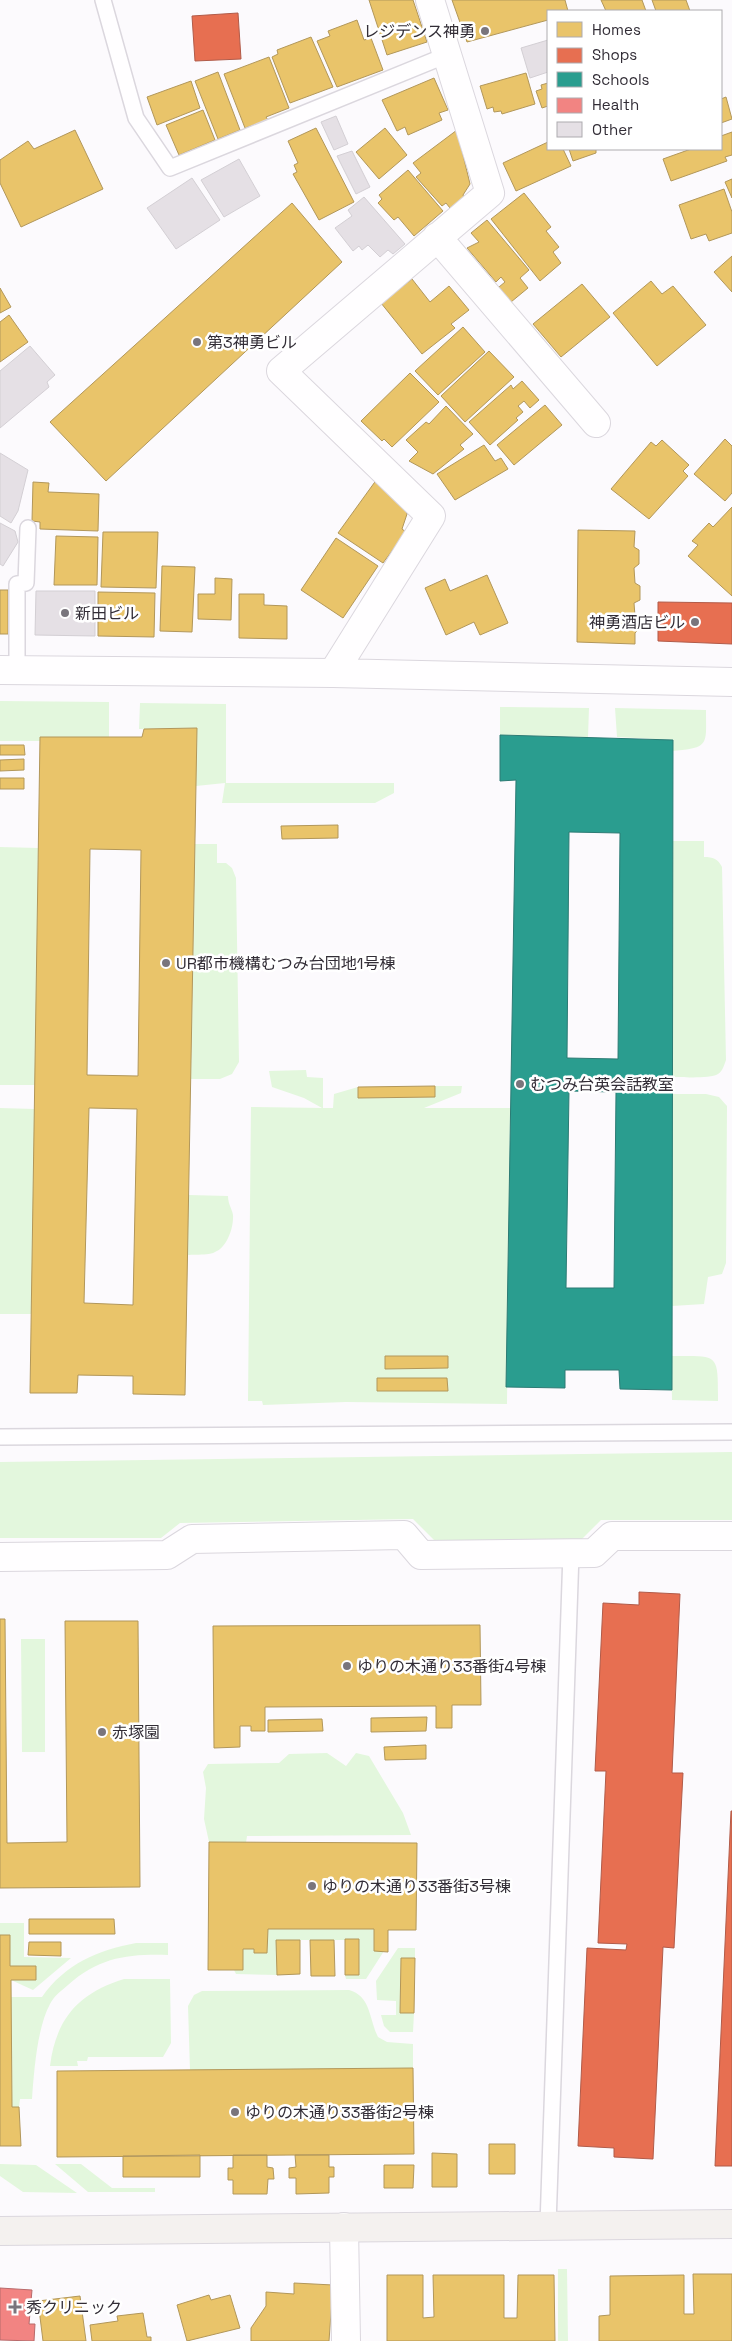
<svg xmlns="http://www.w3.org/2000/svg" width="732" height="2341" font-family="'Space Grotesk','Noto Sans JP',sans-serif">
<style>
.green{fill:#e3f7dd}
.homes{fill:#e9c46a;stroke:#b2975a;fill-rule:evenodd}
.shops{fill:#e76f51;stroke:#b15b49}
.schools{fill:#2a9d8f;stroke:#2c7b74;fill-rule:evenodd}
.health{fill:#f28482;stroke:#b86a6b}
.building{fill:#e5e0e5;stroke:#d3cfd4}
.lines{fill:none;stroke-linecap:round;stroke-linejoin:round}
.lane-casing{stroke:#dbd7de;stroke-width:18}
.street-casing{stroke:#dbd7de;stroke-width:30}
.secondary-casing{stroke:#dbd7de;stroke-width:30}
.lane{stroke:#fffeff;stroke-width:15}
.street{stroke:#fffeff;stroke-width:28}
.secondary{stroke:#f4f1ef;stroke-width:28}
.poi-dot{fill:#79757c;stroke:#fff;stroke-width:2}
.labels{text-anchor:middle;stroke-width:5;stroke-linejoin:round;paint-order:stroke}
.poi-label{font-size:16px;fill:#322d36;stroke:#fff;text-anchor:start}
</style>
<rect width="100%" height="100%" fill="#fcfafd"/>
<path class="green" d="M0,701l109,1v35h-69v4h-40z
M140,703l86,1v79h168v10l-19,10h-153l3,-20 -29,3 1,-58 -58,1z
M500,707l89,1 -1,29 -88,-2z
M615,708l91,2c0,35 4,38 -34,41v-11l-55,-3z
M672,841h32v16c9,0 14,2 18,10l4,193c-2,5 -3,11 -8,14 -8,5 -36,3 -46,3z
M195,844h22v19h9l6,5 4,10 3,184 -7,12 -12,5h-29z
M0,847l38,1 -3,237h-35z
M306,1070l1,7 16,1v30h10l1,-14 24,-7v11l76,-1 1,-11h27l-1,7 -37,15h86l-3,296 -161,-2 -83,3 -1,-4h-14l3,-294 71,1 -18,-10 -32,-11 -3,-16z
M672,1094h34l13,3 8,9 -1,157 -4,11 -14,3 -4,27 -32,2z
M0,1108l35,1 -4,205h-31z
M189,1195l39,1c0,10 6,15 5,22 0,12 -7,30 -18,34 -7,4 -20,2 -28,3z
M671,1356c48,0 47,-4 47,45l-46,-1z
M732,1452v68h-131l-20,20h-147l-21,-21 -233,4 -19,15h-161v-76z
M21,1639h24v113h-23z
M327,1753l19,13 10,-13 13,3 34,57 8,22 -164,1 -1,7 -37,-1 -5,-23 2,-31 -3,-16 5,-8 71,-1 10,-9z
M0,1923h24v34l47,1 -38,32 -22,-10 25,-14h-26v-31h-10z
M268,1929h106v22h10l-18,28h-20l-1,-4h14v-35h-82v35l-41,-1 -2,-4 9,-21h11v4h13z
M136,1943h32v12c-40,-1 -68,2 -100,30 -7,6 -14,11 -18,19 -13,24 -16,68 -18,95h-12l-1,8h-7l-1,-110h31c23,-33 56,-47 94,-54z
M398,1948h17v10h-14l-1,54 14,1 -1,19h-23l-6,-6 -3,-11h15v-14l-19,-1 -1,-19z
M124,1979h46l1,64 -8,14h-75l-1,4h-10l1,5h-28c6,-48 29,-73 74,-87z
M349,1990c22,6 20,29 29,47l9,5 26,2v24l-223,3 -2,-65 6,-11 8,-4z
M0,2164l36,1 41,28 -54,-1 -23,-16z
M55,2164h26l31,24h43v4h-67z
M558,2269h9l1,72h-10z"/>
<path class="homes" d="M369,0h44l14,42 -40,13z
M452,0h113l3,11h-20v9l-81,22z
M601,0h41l4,11h-40z
M652,0h34l4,11h-34z
M357,20l7,20 7,-2 12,32 -46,17 -20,-46 13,-5 -2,-5z
M311,37l22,50 -43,16 -18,-46 6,-3 -1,-4z
M269,57l20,51 -23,9 2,3 -23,8 -21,-54z
M218,72l22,58 -22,9 -23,-58z
M526,73l9,31 -33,10 -1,-3 -7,1 -1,-5 -6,2 -7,-23z
M434,78l14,32 -9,3 3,7 -34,15 -3,-8 -8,4 -15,-31z
M191,81l9,27 -43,17 -10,-28z
M548,83v23l-6,2 -6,-17 6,-2 -1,-4z
M726,97l6,22 -11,4v-24z
M203,110l12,30 -36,15 -13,-30z
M316,128l38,74 -35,18 -26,-46 4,-2 -3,-7 4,-2 -10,-22z
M385,128l22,27 -28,24 -23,-27z
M75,130l28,59 -82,38 -21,-44v-23l28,-19 6,8z
M457,130l13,54 -7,11 1,3 -14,10 -4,-5 -4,3 -26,-29 5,-4 -8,-10z
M732,132v23l-7,2 2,4 -56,20 -8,-22 28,-10h30v-13z
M548,142v7h15l8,17 -55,25 -13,-28z
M569,149h27v4l-23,8z
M408,170l35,41 -29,25 -16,-19 -4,3 -16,-17 4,-4 -3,-4z
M732,179v19l-7,-16z
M724,189l8,23v21l-23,8 -3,-7 -15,5 -12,-34z
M524,193l27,34 -5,4 13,16 -6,5 8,11 -21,18 -49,-62z
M292,203l50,59 -236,219 -56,-59z
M487,220l42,50 -9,8 8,10 -17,14 -12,-15 6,-5 -4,-5 -5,5 -29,-34 12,-6 -8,-9z
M732,256v36l-18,-20z
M412,279l18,23 19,-16 20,24 -18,14 4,4 -33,26 -41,-51z
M651,281l11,13 11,-8 33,39 -49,41 -44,-53z
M582,284l28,33 -49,40 -28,-33z
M0,288l11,19 -11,6z
M9,315l19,27 -28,20v-40z
M463,327l22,25 -47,43 -23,-24z
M489,351l25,26 -49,45 -24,-26z
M410,373l29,29 -47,45 -8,-8 -2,2 -21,-20z
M522,381l17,19 -9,8 -6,-7 -6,5 5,6 -7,6 2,2 -28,25 -21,-23 42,-37 2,4z
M545,405l17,20 -48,40 -17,-20z
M446,406l27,28 -13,11 4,4 -31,25 -24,-13 9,-9 -12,-12 20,-18 3,2z
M725,439l7,7v47l-7,8 -31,-27z
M662,440l27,25 -6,6 5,5 -39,43 -38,-30 40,-47 5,4z
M484,445l11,16 6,-3 7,11 -53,31 -18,-26z
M377,479l26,23 4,12 -5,15 4,3 -23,31 -45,-30z
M33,482l16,1 -1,9 51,2 -1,37 -58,-2v-7l-8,-1z
M732,507v89l-44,-40 10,-11 -6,-4 17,-18 4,4z
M578,530l57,1 -1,16 5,3v14l-5,4 1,15 5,3v14l-6,3 1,13 4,3v10l-4,4v11l-58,-2z
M103,532h55l-2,56 -55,-1z
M56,536l42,1 -1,48h-43z
M336,538l42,28 -35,52 -42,-28z
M162,566l33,1 -3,65 -32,-1z
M487,575l21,48 -28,12 -6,-13 -28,13 -21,-47 20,-9 5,12z
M215,578l17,1 -1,41 -33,-1v-25h17z
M0,590h8v44h-8z
M98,592l57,1 -1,44 -56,-1z
M239,594h25v11l23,1v33l-48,-1z
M197,728l-12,667 -52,-1v-18l-55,-1 -1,18h-47l10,-656h102l2,-8zM90,849l51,1 -3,226 -51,-1zM89,1108l48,1 -4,196 -49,-2z
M0,745h24l1,10h-25z
M24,759v11l-24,1v-11z
M0,778h24v11h-24z
M338,825v13l-56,1 -1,-13z
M435,1086v11l-77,1v-11z
M385,1356h63v12l-63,1z
M377,1378h70l1,13h-71z
M0,1619h5l2,224 60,-1 -2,-221h73l2,266 -140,1z
M480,1625l1,80h-29v23h-16v-22l-171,1v24h-14v-5h-11v21l-26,1 -1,-122z
M427,1717l-1,14 -55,1v-14z
M322,1719l1,12 -55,1v-12z
M426,1745v14l-41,1 -1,-13z
M209,1842l208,1 -1,87h-28v22l-14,-1v-22h-106l-1,24h-13v-4h-11v21h-35z
M29,1919h85l1,15h-86z
M0,1935h10v31h26v14h-25l1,127h7l2,39h-21z
M345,1939h14v36h-14z
M276,1940h24v34l-23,1z
M310,1940h24l1,36h-24z
M29,1942h32v14l-33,-1z
M401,1958h14l-1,55h-14z
M413,2068l1,86 -357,3v-86z
M489,2144h26v30h-26z
M432,2153l25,1v33h-25z
M200,2155v22h-77v-21z
M233,2155h34v12l6,1 1,11h-6l-1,15h-34v-14h-5v-12h5z
M295,2155h34v12h5v10h-5v16l-33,1v-16h-7v-10l7,-1z
M384,2165h30l-1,23h-29z
M693,2274h39v67h-133v-25l11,-1v-39l74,-1v39h10z
M387,2275h36v43l11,-1 -1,-42h71v43h13l1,-43h36l1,66h-168z
M294,2283l39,2 -4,56h-78v-13l15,-22v-14l28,2z
M209,2295l2,5 19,-5 10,33 -53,13 -10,-36z
M80,2296l6,45h-43l-5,-40z
M143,2313l4,24h4v4h-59l-2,-16 28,-4 -1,-5z"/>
<path class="shops" d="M238,13l3,46 -46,2 -3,-45z
M658,602l74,1v41l-74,-3z
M639,1592l41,2 -8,179h11l-9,175 -11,-1 -10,212 -39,-2v-9l-36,-2 9,-198 39,2 1,-6 -29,-1 8,-172h-11l8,-168 36,2z
M731,1811h1v355h-17z"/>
<path class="schools" d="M500,735l173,5 -1,650 -52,-1 -1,-19h-54v18l-59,-1 10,-607 -16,1zM569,832l51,1 -2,226 -51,-1zM569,1091l47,1 -2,196h-48z"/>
<path class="health" d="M0,2288l32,2 -3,34h6l-1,17 -34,-1z"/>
<path class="building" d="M548,40v32l-18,6 -9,-30z
M336,116l12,28 -14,6 -13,-28z
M352,151l18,36 -14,7 -19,-38z
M239,159l21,37 -36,21 -23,-37z
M192,178l28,42 -44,29 -29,-41z
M364,197l41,47 -12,10 -5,-4 -8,7 -12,-12 -6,5 -3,-4 -6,5 -18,-23 17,-12 -4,-6z
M30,346l25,29 -8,7 2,5 -49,41v-57z
M0,453l28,17 -10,41 -7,12 -11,-7z
M0,523l15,8 3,11 -15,24 -3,-2z
M36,591h59v45l-60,-1z"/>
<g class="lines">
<g class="lane-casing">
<path id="lane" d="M103,0l33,118 34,50 277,-113
M17,670v-86l9,-1 2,-55
M0,1437l732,-5
M548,2225l23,-672"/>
</g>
<g class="street-casing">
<path id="street" d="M437,237l159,186
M0,670l333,3 399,9
M333,673l98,-157 -150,-145 209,-178 -60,-193
M0,1557l167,-2 25,-16 212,-4 17,20 173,-2 18,-17h120
M344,2227l2,114"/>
</g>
<g class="secondary-casing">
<path id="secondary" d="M0,2231l732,-7"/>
</g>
<use href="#lane" class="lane"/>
<use href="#street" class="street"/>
<use href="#secondary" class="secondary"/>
</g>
<g class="poi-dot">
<circle cx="485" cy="31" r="5"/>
<circle cx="197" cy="342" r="5"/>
<circle cx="65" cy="613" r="5"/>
<circle cx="695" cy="622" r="5"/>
<circle cx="166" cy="963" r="5"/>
<circle cx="520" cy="1084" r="5"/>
<circle cx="347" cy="1666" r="5"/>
<circle cx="102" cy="1732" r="5"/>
<circle cx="312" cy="1886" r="5"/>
<circle cx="235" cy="2112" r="5"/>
<path d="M12.5 2299.5h5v5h5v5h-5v5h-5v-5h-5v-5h5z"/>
</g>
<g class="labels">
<g class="poi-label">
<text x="475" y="37" text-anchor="end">レジデンス神勇</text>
<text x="207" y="348">第3神勇ビル</text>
<text x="75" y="619">新田ビル</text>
<text x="685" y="628" text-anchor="end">神勇酒店ビル</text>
<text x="176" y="969">UR都市機構むつみ台団地1号棟</text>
<text x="530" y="1090">むつみ台英会話教室</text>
<text x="357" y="1672">ゆりの木通り33番街4号棟</text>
<text x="112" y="1738">赤塚園</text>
<text x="322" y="1892">ゆりの木通り33番街3号棟</text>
<text x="245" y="2118">ゆりの木通り33番街2号棟</text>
<text x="26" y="2313">秀クリニック</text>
</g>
</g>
<rect x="547" y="10" width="175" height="140" fill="#ffffff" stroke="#adabaf"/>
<rect x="557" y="22" width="25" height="15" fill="#e9c46a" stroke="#adabaf"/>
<text x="592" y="35" font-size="15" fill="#322d36">Homes</text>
<rect x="557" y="48" width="25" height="15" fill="#e76f51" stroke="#adabaf"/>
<text x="592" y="60" font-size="15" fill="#322d36">Shops</text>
<rect x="557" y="72" width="25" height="15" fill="#2a9d8f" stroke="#adabaf"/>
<text x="592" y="85" font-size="15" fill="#322d36">Schools</text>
<rect x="557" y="98" width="25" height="15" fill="#f28482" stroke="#adabaf"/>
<text x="592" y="110" font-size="15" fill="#322d36">Health</text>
<rect x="557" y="122" width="25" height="15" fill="#e5e0e5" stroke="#adabaf"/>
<text x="592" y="135" font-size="15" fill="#322d36">Other</text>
</svg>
